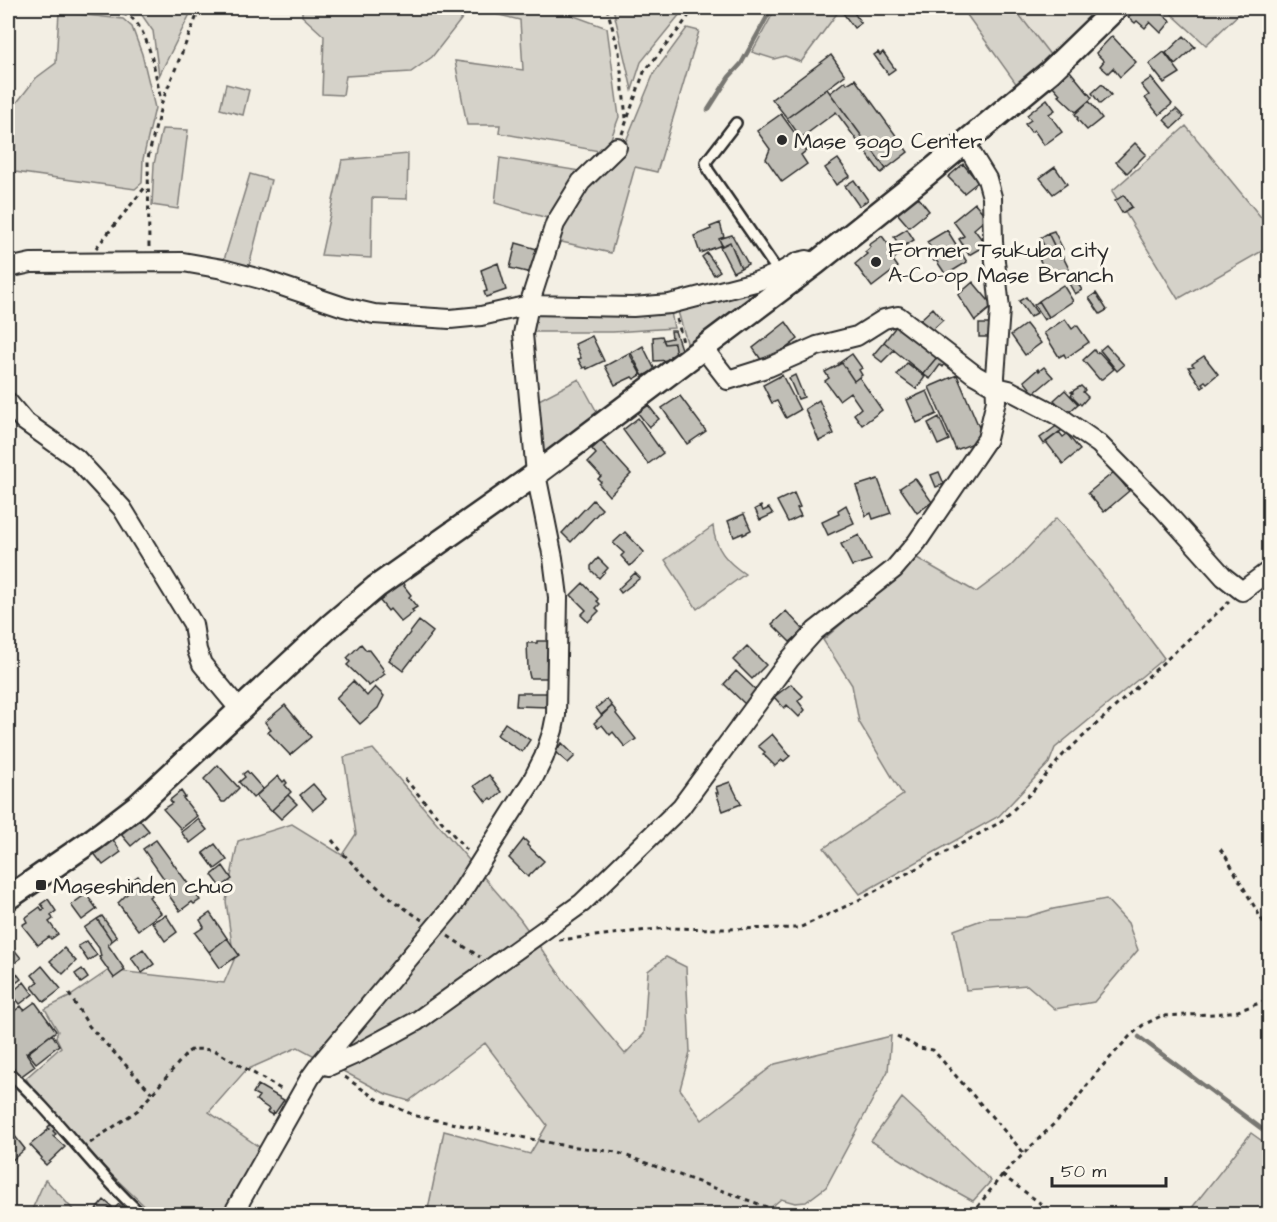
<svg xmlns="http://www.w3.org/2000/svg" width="1277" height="1222" font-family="'Architects Daughter',sans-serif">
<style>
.built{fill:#e4e0d6}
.green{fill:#d5d2c9;stroke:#807e7a;stroke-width:1.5}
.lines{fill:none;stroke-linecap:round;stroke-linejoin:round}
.stream{stroke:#787772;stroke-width:4.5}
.building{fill:#c0beb6;stroke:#2b2b2b;stroke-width:1.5}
.service-casing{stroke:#2b2b2b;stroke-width:14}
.minor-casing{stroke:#2b2b2b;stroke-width:22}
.tertiary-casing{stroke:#2b2b2b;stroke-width:27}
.path{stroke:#2b2b2b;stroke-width:3;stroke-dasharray:4.5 4.5;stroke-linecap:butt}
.service{stroke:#fbf7ec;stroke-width:9}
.minor{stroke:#fbf7ec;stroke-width:18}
.tertiary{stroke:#fbf7ec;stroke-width:22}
.poi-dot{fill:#2b2b2b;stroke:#fbf7ec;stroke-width:2}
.labels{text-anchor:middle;stroke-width:6;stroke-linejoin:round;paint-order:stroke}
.poi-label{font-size:22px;fill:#2b2b2b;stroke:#fbf7ec;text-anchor:start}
</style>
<rect width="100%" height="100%" fill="#f3efe4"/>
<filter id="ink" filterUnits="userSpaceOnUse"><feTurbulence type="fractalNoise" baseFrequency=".0167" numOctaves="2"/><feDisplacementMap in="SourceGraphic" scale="12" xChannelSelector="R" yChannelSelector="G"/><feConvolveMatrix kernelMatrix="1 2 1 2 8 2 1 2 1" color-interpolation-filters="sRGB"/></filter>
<g filter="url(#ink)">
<path class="built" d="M1014,8h89l-52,48z"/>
<path class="green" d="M137,8h56l-34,68 -6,-45z
M302,8h264v5l41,15 12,89 -9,24 -11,10 -100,-18 1,-8h-33l-12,-64 68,9 -3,-50 -50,-12 -38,49 -21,15 -65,4 -3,19 -21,-1 2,-58 -22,-20z
M613,8h72l-44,54 -9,28z
M776,8h65l-40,54 -16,-6 -11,3 -22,-7z
M962,8h52l37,48 -34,29z
M1165,8h80l-39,37z
M59,12l64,7 9,8 10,27 13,54 -12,51 -1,24 -7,6 -127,-18v-22l7,-1v-43l21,-27 20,-15z
M687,28l12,3 -42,141 -22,-5 -24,86 -54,-12 25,-46 39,-42 33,-80z
M226,84l23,6 -6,25 -23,-6z
M1186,126l83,101v20l-91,52 -66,-108z
M162,129l26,1 -10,79 -26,-4 2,-41z
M408,154l-1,45 -35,-1 -1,60 -50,-3 21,-95z
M500,158l80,13 -29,48 -56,-16z
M250,174l21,6 -22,86 -26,-3z
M746,292l4,8 -62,46 -11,-38z
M534,312h137l3,16 -61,4h-84z
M579,379l19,35 -56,41 -7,-53z
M1056,518l23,26 85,114 -109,90 -6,15 -50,53 -139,78 -36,-46 79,-53 -44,-73 -7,-37 -29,-45 94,-82 59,34 35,-26z
M713,526c2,23 14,36 32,48l-48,35 -32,-49z
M373,749l147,170 47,66 58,69 19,-20 4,-63 18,-14 20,10 4,85 -10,37 22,31 73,-56 116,-28 -3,35 -62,116 -20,15 -11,1 -14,-4 -18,15h-336l17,-83 86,23 17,-29 -62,-82 -76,58 -23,-7 -88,-47 -52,23 -37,42 53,37 -38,65h-71l-75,-71 -46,-54 -6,-11 35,-31 -5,-10 2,-6 -13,-22 24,-12 40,-27 115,13 10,-23 -8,-59 12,-60 54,-17 50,31 14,-21 -12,-77z
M1106,899l22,24 10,27 -44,52 -39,7 -28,-24 -61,5 -12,-60 33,-12 39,-1 27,-8z
M902,1098l89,83 -18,20 -47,-26 -55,-34z
M1251,1133l18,13v68h-82z
M45,1180h1l31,34h-47z"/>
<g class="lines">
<path class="stream" d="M708,110l21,-33 12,-13 31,-56
M1139,1037l131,98"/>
</g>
<path class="building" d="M843,8h8l10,15 -7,5 -14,-19z
M1132,8h29l-2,3 12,10 -10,12 -11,-11 -5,6 -8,-7 -2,2 -7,-6 4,-4 -3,-2z
M1112,36l24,26 -16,15 -7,-9 -5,5 -8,-7 4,-5 -8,-8z
M1184,36l11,11 -20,18 -9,-12z
M878,52l2,3 3,-3 12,17 -7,5 -14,-19z
M1164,52l16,21 -16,10 -15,-19z
M831,55l14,20 -58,43 -15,-19z
M1070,71l22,27 -16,14 -18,-17 2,-1 -7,-8z
M1151,78l21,26 -13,11 -14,-17 4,-3 -8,-10z
M855,79l53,73 -22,17 -56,-76 15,-12 2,3z
M1102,84l9,11 -11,9 -8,-11z
M827,89l59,80 -5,4 -45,-61 -35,26 -14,-20z
M1047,99l8,11 -6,4 13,18 -18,13 -10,-15 -3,2 -6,-8 6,-4 -4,-5z
M1089,101l13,17 -15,12 -10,-11 1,-1 -3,-4z
M1176,109l8,8 -12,11 -8,-8z
M781,114l26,36 -6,5 6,9 -25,18 -16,-23 4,-10 -13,-18z
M1135,143l11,11 -19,19 -11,-11z
M838,159l12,17 -14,9 -11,-17z
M963,164l15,18 -14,11 -16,-16z
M1055,167l12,17 -14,10 -13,-16z
M854,180l14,20 -9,6 -14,-20z
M1124,195l8,12 -10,6 -7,-12z
M918,197l11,14 -20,16 -12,-14z
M975,203l12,15 -13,11 12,16 -17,10 -10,-16 5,-3 -11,-15z
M720,223l4,14 -5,2 3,6 -22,8 -6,-17 17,-7 -1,-2z
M907,229l7,11 -13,8 -7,-11z
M947,230l20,32 -21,13 -10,-15 -2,1 -5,-8 3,-3 -5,-8z
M1054,231l9,18 -5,4 -10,-20z
M1048,233l12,25 3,-1 6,12 -20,10 -12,-25 9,-5 -6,-11z
M732,235l16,29 -7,4 -11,-26 -8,4 -3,-7z
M882,236l15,20 -4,4 5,7 -26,20 -17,-23 12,-10 -2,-2 6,-5 -2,-2z
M730,242l11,26 -8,4 -13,-25z
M516,243l21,6 -6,24 -21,-5z
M707,253l13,18 -6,4 -12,-18z
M498,263l8,27 -20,7 -2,-5 3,-1 -6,-21z
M1073,276l9,14 -7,4 -8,-14z
M973,282l20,24 -18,15 -17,-26z
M1063,285l10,16 -24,16 -10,-16z
M1096,293l11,17 -7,4 -11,-16z
M1026,297l11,16 -7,4 -11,-16z
M1039,301l10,16 -5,3 -10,-15z
M933,308l10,12 -13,12 -10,-12z
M1065,319l7,10 5,-4 12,17 -23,16 -2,-4 -5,3 -15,-24z
M786,322l12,17 -22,17 -14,5 -9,-13z
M979,324h12l-1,13h-11z
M1026,324l15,19 -16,12 -14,-20z
M897,325l40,32 -14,17 -39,-32z
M671,331h4l7,21 -6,3 -2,-12 -9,1 -2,-4 9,-2z
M592,336l12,25 -17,8 -1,-2 -3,1 -5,-9 3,-1 -6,-14z
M662,336l3,8 9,-1 2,12 -6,1v4l-16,1 -1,-24z
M884,342l10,8 -12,12 -9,-7z
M1106,345l18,20 -7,6 -17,-21z
M643,346l12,24 -12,6 -12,-23z
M1094,350l2,3 3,-1 15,17 -12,10h-3l-16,-19z
M629,353l12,22 -7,4 -2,-2 -17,8 -10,-19z
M852,354l10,14 -3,2 3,5 -8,6 -12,-18h-3z
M1204,356l14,18 -11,9 -2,-2 -3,2 3,3 -3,2 -14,-21 6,-1 -2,-2z
M937,357l8,7 -2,3 -3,-2 -10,14 -7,-5z
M842,363l12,18 5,-4 23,33 -20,15 -8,-11 7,-6 -11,-16 -11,8 -14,-19 4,-3 -4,-6z
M907,363l18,14 -9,12 -19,-14z
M1044,367l9,10 -19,16 -10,-12 14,-12 1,2z
M782,375l18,35 -14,8 -9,-17 -5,2 -9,-18z
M795,375l9,22 -6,2 -9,-21z
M957,375l24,57 -5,10 -20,8 -27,-63z
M1081,386l4,4 -2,2 5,5 -7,8 -10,-10 2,-2 -2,-1z
M1065,390l13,14 -11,10 -13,-14z
M927,391l10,23 -20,9 -10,-23z
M680,396l26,35 -19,13 -25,-36z
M819,400l15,34 -15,7 -14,-32z
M648,405l11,14 -10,8 -11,-14z
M939,417l10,23 -11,5 -10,-22z
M638,418l25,35 -15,11 -25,-34z
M1058,425l4,5 -18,14 -4,-6z
M1059,432l4,5 4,-3 13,16 -17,14 -17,-22z
M601,441l30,33 -22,22 -10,-12 2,-2 -3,-3 3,-3 -13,-14 8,-8 -4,-5z
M939,472l5,12 -8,3 -5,-12z
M1114,472l15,19 -25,21 -16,-19z
M915,478l17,24 -15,11 -17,-25z
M878,479l13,34 -18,6 -2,-6 -5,3 -10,-30z
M794,493l6,14 -3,1 4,8 -13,6 -11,-21z
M593,500l9,9 -31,33 -9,-9z
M846,505l8,18 -26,12 -6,-13 17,-8 -1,-4z
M761,506l2,5 6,-3 4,6 -13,6 -5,-11z
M744,514l7,16 -4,2v1l-4,2v-2l-9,4 -6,-16z
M625,532l19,20 -14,14 -9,-10 3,-3 -11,-10z
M859,535l12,25 -19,6 -11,-22z
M598,558l10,10 -9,10 -8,-8v-4z
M635,573l5,5 -19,15 -3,-4z
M403,581l2,4 -1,1 7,9 -2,2 8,10 -5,3 2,2 -13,10 -11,-13 -2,2 -8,-10 5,-4 -2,-2z
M583,583l15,16 -1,2 3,3 -4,4 3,3 -11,11 -7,-7 5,-5 -15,-15z
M786,611l18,19 -14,12 -18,-18z
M419,621l14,11 -30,39 -14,-11z
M537,641h11l1,37h-19l-2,-9 -1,-26h10z
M361,644l5,6 2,-1 16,21 -1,2 2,2 -16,12 -22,-21 3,-3 -3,-4z
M747,646l19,19 -14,14 -19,-19z
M736,671l21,20 -12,13 -21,-20z
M353,681l14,15 8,-9 9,9 -6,12 -18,16 -24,-26z
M791,684l12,12 -5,5 7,9 -6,7 -12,-12 -3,3 -10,-11z
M517,693h32v14l-33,-1z
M607,699l5,7 -11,9 -5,-7z
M285,705l26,32 -21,18 -22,-23 3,-2 -6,-8z
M612,706l5,6 -1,2 20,25 -11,8 -12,-15 -3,3 -8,-10 -4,3 -4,-5z
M505,723l25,17 -8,12 -25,-17z
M772,734l18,22 -6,5 -2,-1 -7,6 -12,-12 2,-2 -7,-6z
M562,743l13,13 -7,7 -13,-11z
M218,765l21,23 -14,14h-3l-18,-23z
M247,771l16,18 -10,9 -14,-16 6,-5 -2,-3z
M489,775l13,17 -9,8 -2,-2 -5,4 -12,-16z
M278,776l5,6 2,-2 2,3 -2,2 6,7 -20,19 -15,-15z
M730,782l11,22 -18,7 -7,-18h2l-2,-6z
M313,784l13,15 -13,11 -13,-15z
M181,791l4,6 -2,1 14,18 -16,13 -18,-20 9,-6 -2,-3z
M288,795l9,9 -16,15 -9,-9z
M138,818l11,13 -18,15 -11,-13z
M198,819l9,11 -17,13 -9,-11z
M112,838l9,14 -18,13 -10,-13z
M524,839l4,4 -1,2 17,16 -16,16 -19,-19z
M156,840l44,60 -6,4 -2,-2 -12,9 -18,-25 5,-3 -24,-34z
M215,844l12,16 -12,9 -12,-16z
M223,866l9,13 -11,8 -9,-12z
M138,876l14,19 -3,2 12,16 -23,17 -20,-27 12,-12 -5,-6z
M86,894l11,15 -15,11 -11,-15z
M48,899l8,12 -5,4 2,4 -4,3 9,12 -7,5 -2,-2 -11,8 -16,-20 5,-3 -2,-4 15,-11 2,3 3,-1 -4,-5z
M210,913l17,25 -18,14 -14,-19 9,-6 -4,-7z
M166,915l11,17 -12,9 -13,-19z
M102,916l15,21 -5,4 -15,-22z
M97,919l15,22 -4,4 17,25 -11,8 -15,-21 2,-1 -2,-8 -15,-20z
M227,938l12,17 -19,13 -11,-16z
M87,941l10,14 -9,6 -10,-15z
M8,942l13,16 -8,6 -5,-7z
M64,948l12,13 -13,13 -13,-13z
M143,949l11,15 -12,9 -11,-15z
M8,962l13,17 -12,9h-1z
M42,966l19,23 -17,13 -12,-15 6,-5 -6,-7z
M82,969l6,9 -7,5 -6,-9z
M24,982l9,12 -13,10 -9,-11z
M35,1002l21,29 -30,22 9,13 -15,11 -12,-12v-49l13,-10 3,4z
M52,1034l7,11 -23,18 -8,-10z
M258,1085l26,15 -9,13 -2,-1 -1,3 -5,-3 2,-3 -13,-9 3,-4 -6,-3z
M50,1125l5,4 -2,2 3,3 -3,2 12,11 -19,18 -5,-5 1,-2 -12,-13 19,-16 -1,-2z
M14,1135l11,14 -15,13 -2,-3v-18z
M104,1200l7,6 -7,8h-7l-3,-2z
M119,1204l12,10h-27l7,-8 3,3z"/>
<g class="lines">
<g class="service-casing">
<path id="service" d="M736,123l-30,39 2,8 71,103
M8,1072c48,43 85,98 133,142"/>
</g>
<g class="minor-casing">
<path id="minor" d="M8,268l23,-5 152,-1 40,7 41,11 80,27 30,7 76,5 31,-3 48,-11 104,2 37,-3 85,-22 24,-9 19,-11 9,-2 9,3
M704,349l24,31 41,-13 48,-21 40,-10 27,-17 14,-3 77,59 21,12 13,3 48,25 42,29 64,65 61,68 18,14 28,-21
M8,402l16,19 52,37 46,50 71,116 4,26 5,14 38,46
M320,1064l9,2 29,-13 59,-32 165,-118 99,-96 109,-148 25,-28 79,-62 23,-27 70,-103 9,-38 -1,-25 5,-67 -7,-67 -1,-45 -5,-18 -22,-36
M233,1214l77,-136 10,-14 132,-157 80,-126 12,-24 9,-27 3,-15 2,-118 -5,-39 -17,-84 -13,-140 6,-29 26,-81 26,-42 36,-35"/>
</g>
<g class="tertiary-casing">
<path id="tertiary" d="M8,898l86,-59 43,-33 193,-180 46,-39 160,-113 280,-211 105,-84 129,-107 66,-64"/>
</g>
<path class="path" d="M87,8c10,1 38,4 45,10 18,16 24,59 29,83
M607,8l12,44 7,66
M622,134l22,-62 36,-44 14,-20
M149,247l-1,-89 14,-56 36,-89 4,-5
M96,248l51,-63
M677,319l6,23
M405,779l64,74
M332,840c25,32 56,58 90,80
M1220,849l5,6 45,79
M448,936l32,21
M559,940l108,-12 53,1 79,-1 56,-26 144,-79 33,-31 31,-37 166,-153
M69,994l20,32 63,67
M897,1036l22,12 14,2 90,102
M345,1077l30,21 41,18 145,29 55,7 170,62
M90,1143l48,-33 50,-58 5,-3 21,1 70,41
M1002,1175l53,39
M972,1214l30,-39 68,-67 28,-37 32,-35 13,-11 18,-9 53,-2 24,-3 32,-12"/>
<use href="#service" class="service"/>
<use href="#minor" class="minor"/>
<use href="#tertiary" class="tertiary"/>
</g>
</g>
<g class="poi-dot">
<circle cx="782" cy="140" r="6"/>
<circle cx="876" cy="262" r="6"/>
<rect x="35" y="879" width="12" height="12" rx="3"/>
</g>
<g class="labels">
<g class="poi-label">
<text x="794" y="148">Mase sogo Center</text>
<text x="888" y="257">Former Tsukuba city<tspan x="888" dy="25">A-Co-op Mase Branch</tspan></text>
<text x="53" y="893">Maseshinden chuo</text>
</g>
</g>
<rect width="1277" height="1222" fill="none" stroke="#fbf7ec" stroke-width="30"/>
<rect x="15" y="15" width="1247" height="1192" fill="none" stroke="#2b2b2b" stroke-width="2" filter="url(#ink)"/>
<path d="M1052 1177v9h114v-9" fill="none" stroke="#2b2b2b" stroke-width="3"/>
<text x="1061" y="1177" font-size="18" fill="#2b2b2b" stroke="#fbf7ec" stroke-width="4.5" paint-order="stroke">50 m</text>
</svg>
